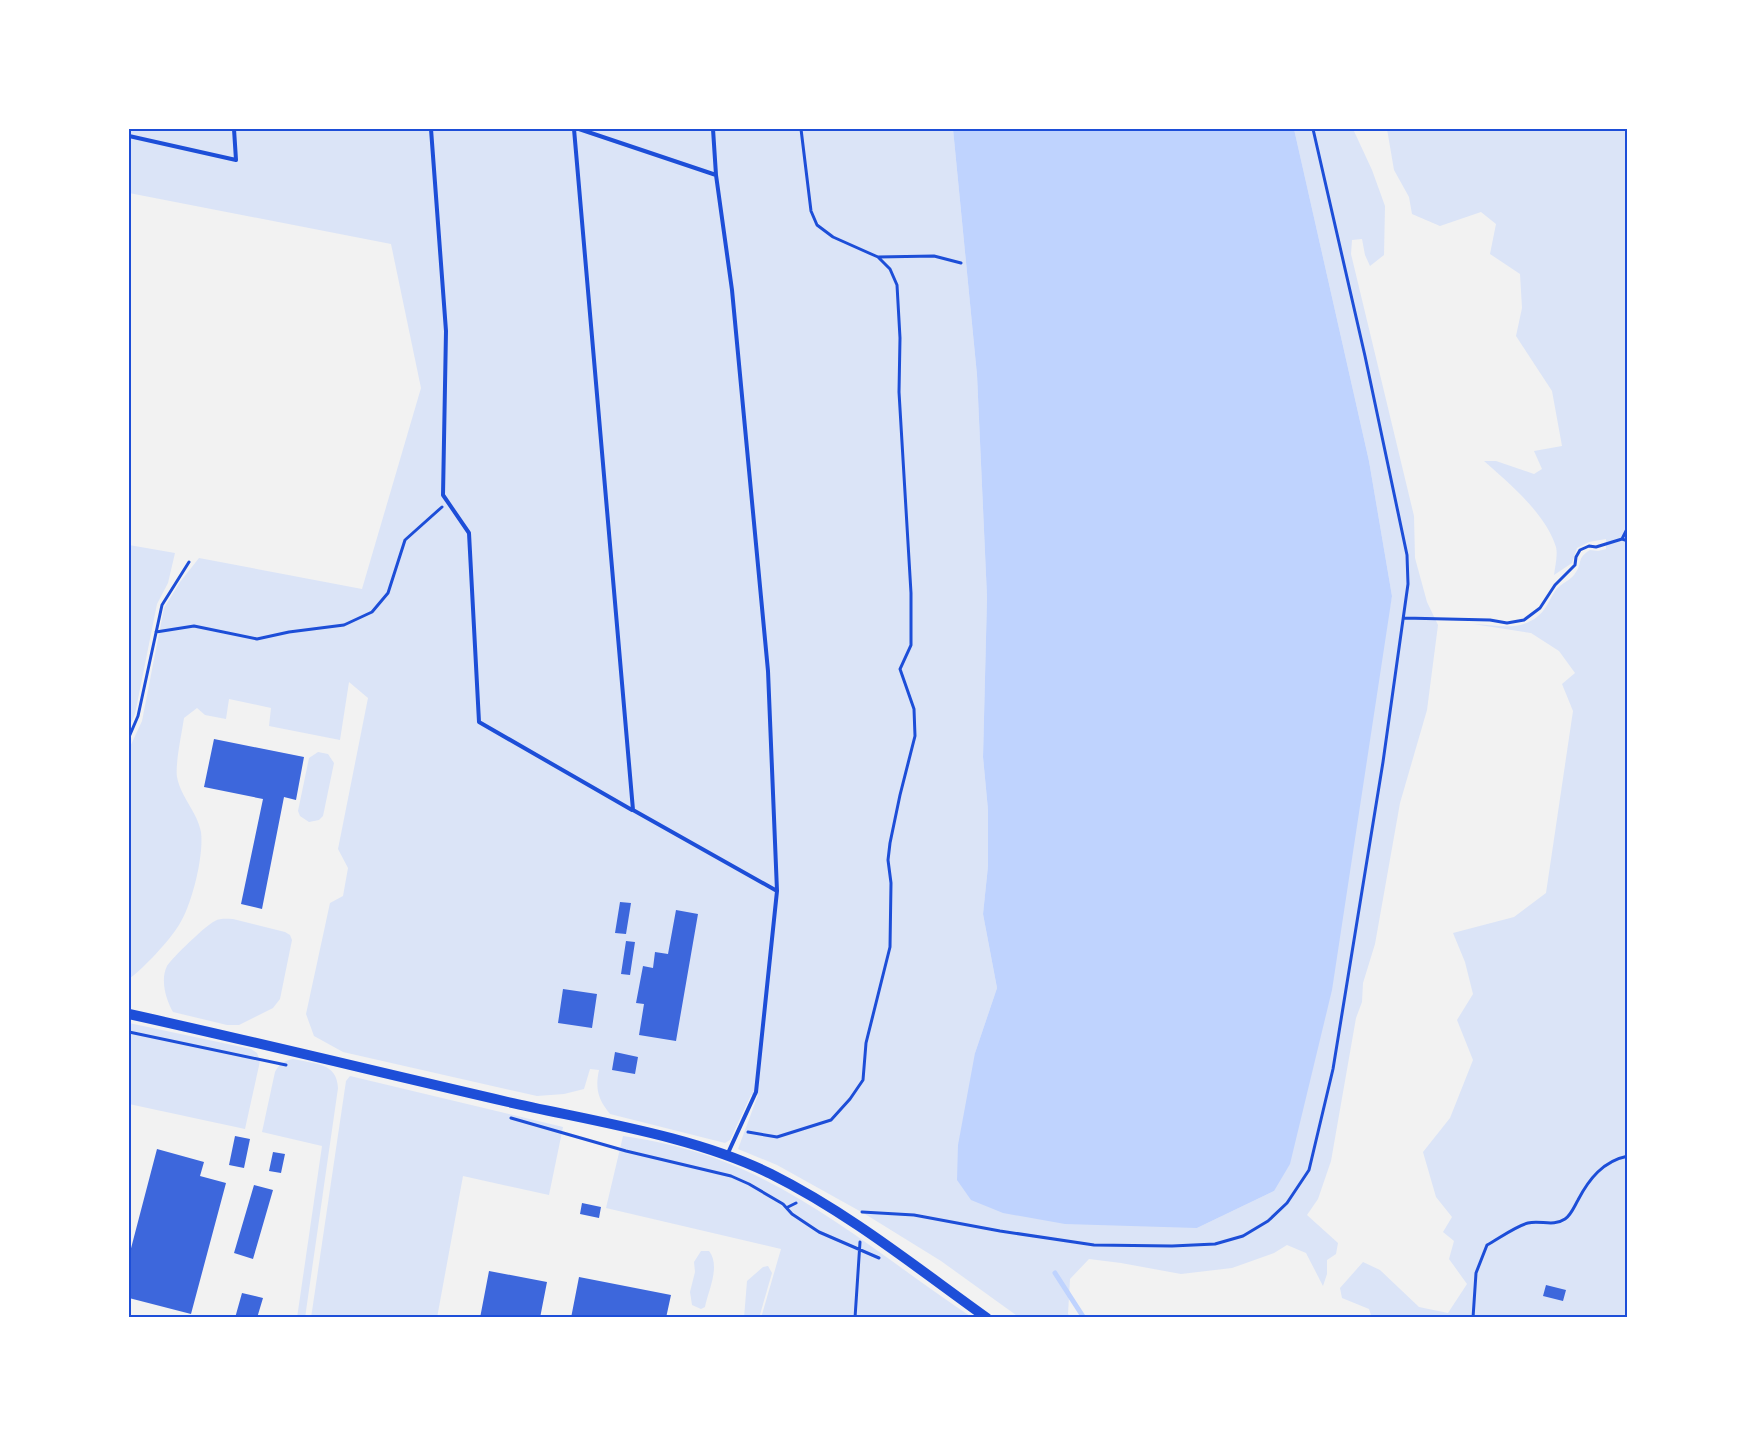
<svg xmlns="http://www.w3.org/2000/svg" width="1757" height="1447" font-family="'Fira Sans Condensed',sans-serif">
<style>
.green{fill:#dbe4f7}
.water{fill:#bfd3fe}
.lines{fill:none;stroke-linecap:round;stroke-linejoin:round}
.stream{stroke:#bfd3fe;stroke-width:5}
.building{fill:#3d67dc}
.path{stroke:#1d4ed8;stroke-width:3}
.service{stroke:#1d4ed8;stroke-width:4}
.tertiary{stroke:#1d4ed8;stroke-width:10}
.neatline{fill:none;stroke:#1d4ed8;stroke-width:2}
</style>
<rect width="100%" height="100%" fill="#f2f2f2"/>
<path class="green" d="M129,129h824l24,246 10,222 -4,160 5,53v56l-5,48 14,74 -22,65 222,175 77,-37 118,-595 -23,-135 -75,-332h59l19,41 13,36 -1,49 -14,11 -5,-11 -3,-16 -10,1 -1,14 63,262 1,42 12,44 11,23 -11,85 -27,93 -25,141 -12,39 -1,19 -6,16 -25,143 -13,38 -11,16 31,28 -2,11 -9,6v14l-4,12 -17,-33 -19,-8 -13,8 -42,15 -51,6 -60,-11 -32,-4 -19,20 -2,35 4,4h-52l-79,-57 -76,-47 -88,-49 -39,-16 20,-54h-7l-21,45 -5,3 -115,-29c-12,-15 -15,-25 -11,-44l-9,-1 -6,20 -20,5 -27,2 -194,-44 -29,-16 -8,-22 24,-111 13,-7 5,-28 -10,-19 30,-151 -19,-16 -9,58 -71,-14 2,-18 -42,-9 -3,20 -21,-4 -8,-7 -13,10c-2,14 -9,46 -7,59 4,21 20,34 24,55 3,24 -9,73 -22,93 -10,16 -35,43 -50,54v-230l13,-28 22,-113 16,-26 19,-24 163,31 59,-201 -30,-144 -262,-51z
M1387,129h241v1189h-256l-3,-9 -27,-11 -2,-10 23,-26 17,8 39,37 29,6 19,-29 -18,-25 5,-18 -11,-9 9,-15 -16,-20 -13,-45 27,-34 23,-58 -16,-40 16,-26 -8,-32 -12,-29 61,-16 32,-24 27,-182 -11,-27 13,-11 -16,-22 -28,-18 -58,-9c26,1 51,9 70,-13 5,-6 8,-14 12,-20 6,-8 17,-11 21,-19 7,-10 0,-13 14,-22l8,1 8,-2v-10l-17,3 -12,6 -5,15 -18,12c1,-8 4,-20 2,-28 -10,-33 -47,-64 -72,-86h12l38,13 8,-5 -8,-18 28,-5 -10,-55 -36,-55 6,-28 -2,-34 -30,-20 6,-30 -15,-12 -41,14 -28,-12 -3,-17 -15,-27z
M129,545l46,8 -7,30 -11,21 -22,110 -6,13z
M318,752l10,2 6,9 -11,53 -4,4 -10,2 -9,-6 -2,-5 11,-53z
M233,919l52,13 5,3 2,5 -12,59 -7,9 -34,17h-12l-54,-13c-7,-12 -13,-32 -6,-46 5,-8 39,-41 48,-45 5,-3 12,-2 18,-2z
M129,1023l122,26 6,4 3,8 -15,68 -116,-25z
M293,1059c21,5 44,3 45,29l-33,230h-8l25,-172 -60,-14 13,-60c4,-8 8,-11 18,-13z
M350,1076l213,51 -14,68 -86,-19 -26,142h-126l35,-237z
M623,1136c34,5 70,13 102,26 92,36 166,102 248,156h-212l20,-69 -175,-41z
M701,1251h8c12,15 -1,40 -4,56l-4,2 -9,-4 -2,-13 5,-20 -1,-10z
M768,1266l4,7 -13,45h-15l3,-37 16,-14z"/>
<path class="water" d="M953,129h341l75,332 23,135 -60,394 -42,174 -16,27 -77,37 -132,-4 -62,-11 -32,-13 -14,-20 1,-35 17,-92 22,-65 -14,-74 5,-48v-56l-5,-53 4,-160 -10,-222z"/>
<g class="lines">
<path class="stream" d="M1055,1273l29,45"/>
</g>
<path class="building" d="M214,739l90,18 -8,43 -12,-3 -22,112 -21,-5 22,-105 -59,-12z
M620,902l11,1 -5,31 -11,-1z
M676,910l22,4 -22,127 -37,-6 5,-31 -8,-1 7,-37 10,2 2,-16 13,2z
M626,941l9,1 -5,33 -9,-1z
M563,989l34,5 -5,34 -34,-5z
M615,1052l23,5 -3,17 -23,-4z
M235,1136l15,3 -6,29 -15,-3z
M157,1149l47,13 -4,14 26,7 -35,131 -62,-16v-42z
M273,1152l12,2 -4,19 -12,-2z
M254,1185l19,5 -20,69 -19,-6z
M582,1203l19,4 -2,11 -19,-4z
M489,1271l58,11 -7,36h-60z
M579,1277l92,18 -5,23h-95z
M1546,1285l20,5 -3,11 -20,-5z
M242,1293l21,5 -6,20h-22z"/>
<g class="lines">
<path class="path" d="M801,129l10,82 6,14 16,12 45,20 56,-1 27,7
M1622,539l6,-12
M1404,618l86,2 17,3 17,-3 16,-12 15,-23 20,-20 1,-8 4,-7 9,-4 7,1 26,-8 6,2
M156,632l38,-6 63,13 32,-7 55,-7 28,-13 16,-19 17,-53 37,-33
M129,737l9,-21 24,-111 27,-43
M129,1032l157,33
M511,1118l115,33 105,25 18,8 34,20 9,10 27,18 60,26
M748,1132l29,5 54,-17 19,-21 13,-19 3,-37 24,-96 1,-64 -3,-23 2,-17 10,-48 15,-59 -1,-27 -14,-40 11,-24v-52l-12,-201 1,-54 -3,-53 -7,-16 -12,-12
M788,1207l8,-4
M862,1212l52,3 86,16 94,14 78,1 43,-2 28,-8 25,-15 19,-18 22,-33 24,-101 50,-307 25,-178 -1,-29 -42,-199 -52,-227
M855,1318l5,-76
M1473,1318l3,-45 11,-28c11,-6 29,-19 41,-22 13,-3 25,4 37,-4 6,-4 9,-12 13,-19 11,-21 25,-39 50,-44"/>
<path class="service" d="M431,129l15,202 -3,164 26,38 10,189 153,88
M574,129l59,681 144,81
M579,129l137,46
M713,129l3,46 16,115 36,381 9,220 -21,201 -28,61
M129,136l107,24 -2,-31"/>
<path class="tertiary" d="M129,1014c127,28 253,59 379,88 84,19 187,34 263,72 78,39 146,94 216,144"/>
</g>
<rect width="1757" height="1447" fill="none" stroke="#ffffff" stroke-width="261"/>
<rect x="130" y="130" width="1496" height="1186" class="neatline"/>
</svg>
